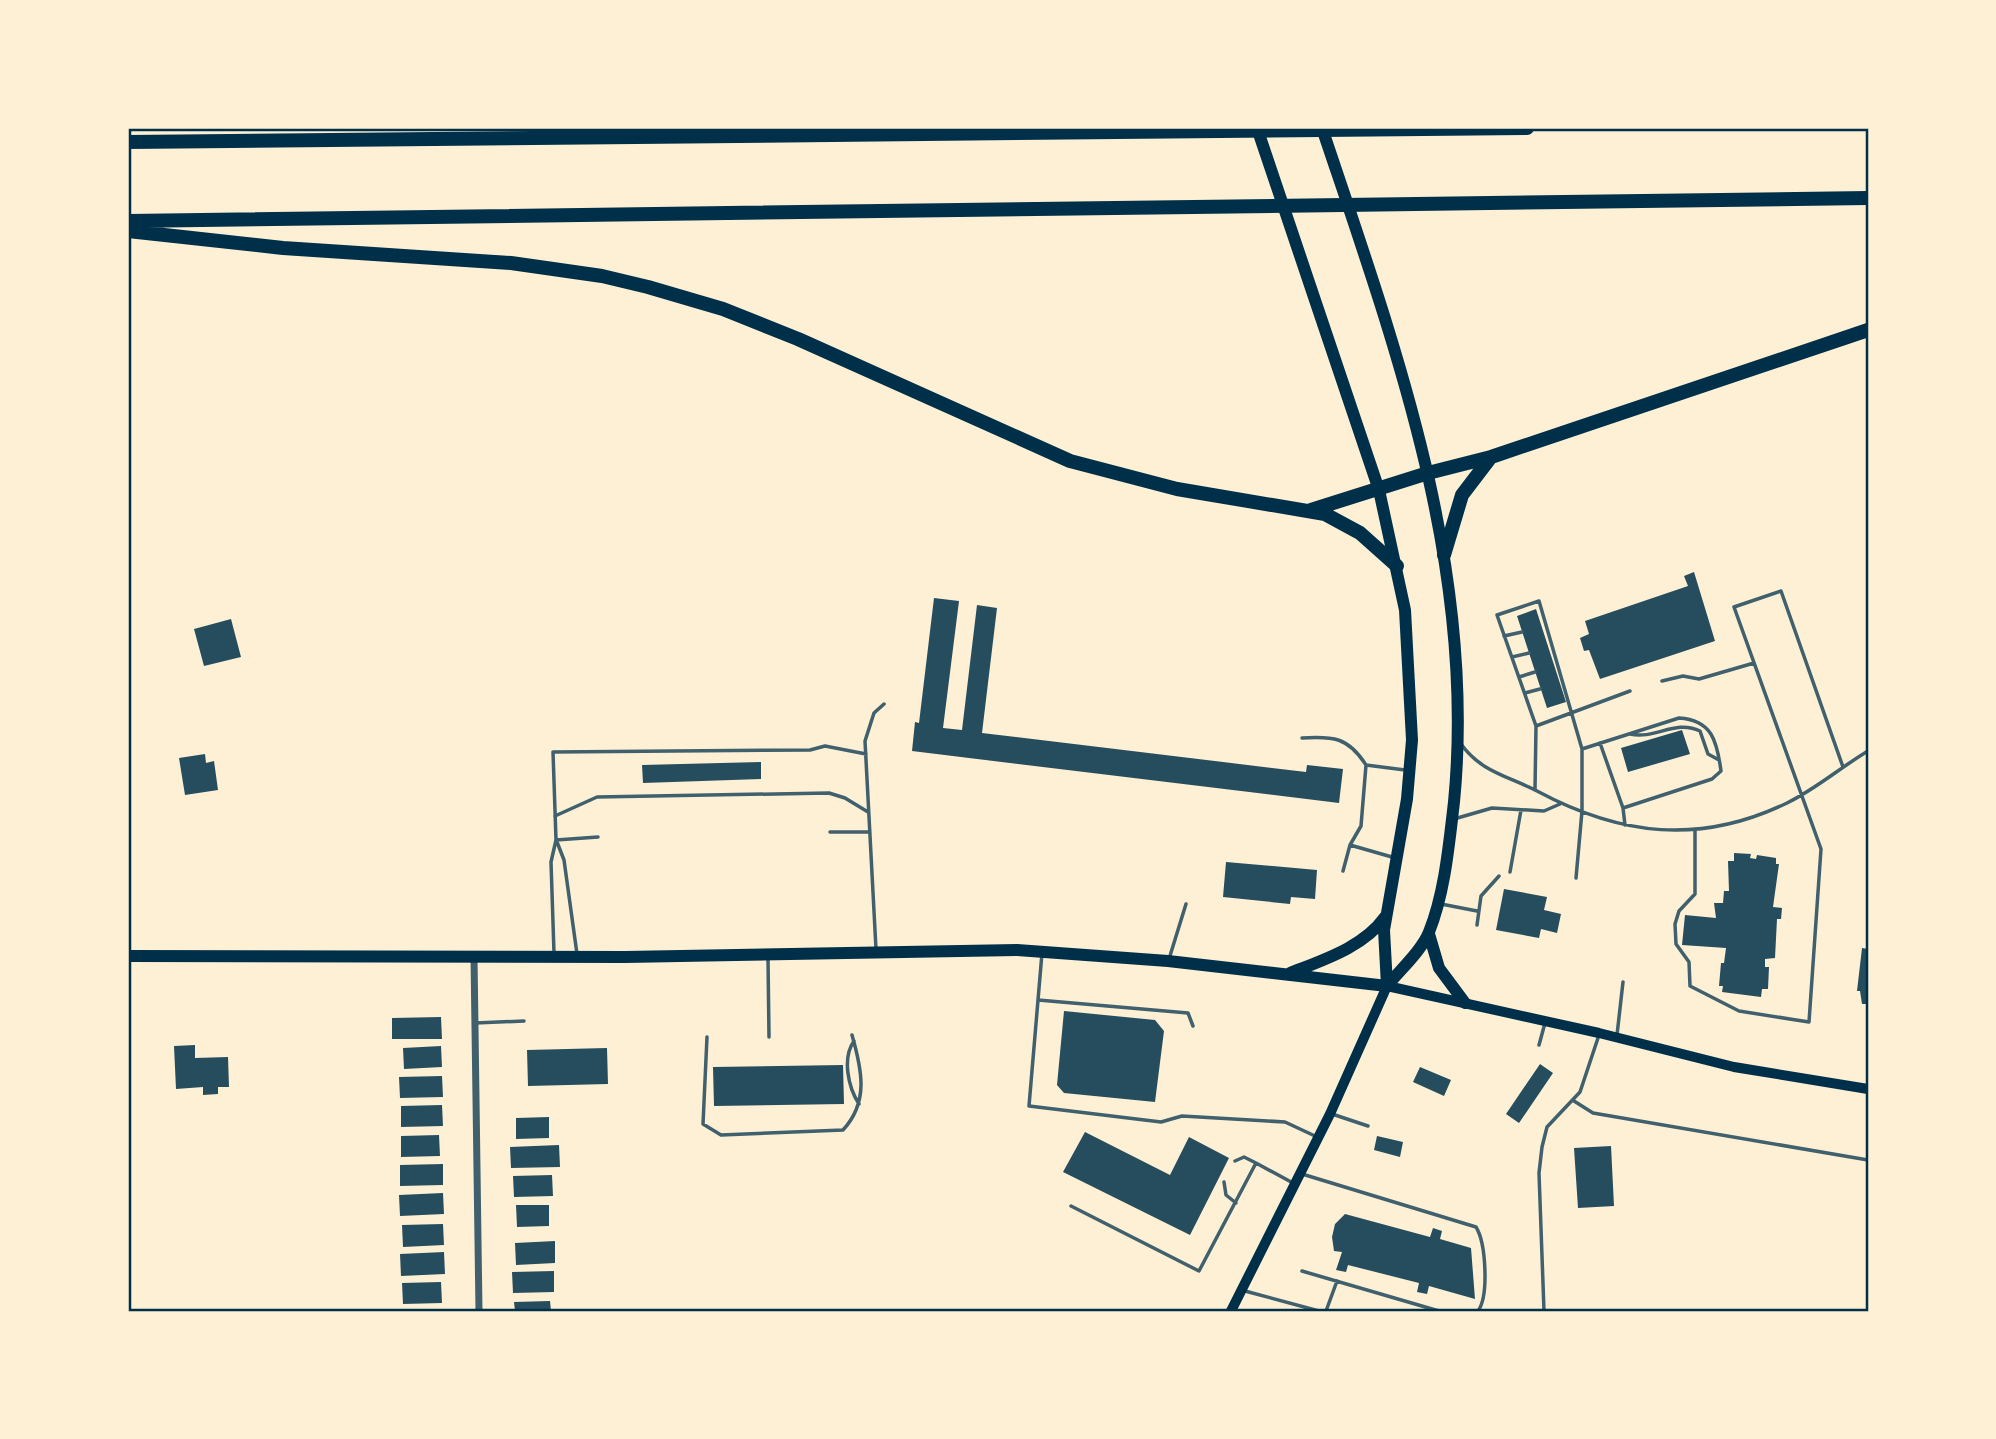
<svg xmlns="http://www.w3.org/2000/svg" width="1996" height="1439" font-family="'DejaVu Sans',sans-serif">
<style>
.building{fill:#264d5e}
.lines{fill:none;stroke-linecap:round;stroke-linejoin:round}
.service{stroke:#3f606c;stroke-width:3.5}
.minor{stroke:#3f606c;stroke-width:7}
.secondary{stroke:#003049;stroke-width:10}
.primary{stroke:#003049;stroke-width:12}
.motorway{stroke:#003049;stroke-width:14}
.neatline{fill:none;stroke:#003049;stroke-width:2.5}
</style>
<rect width="100%" height="100%" fill="#fdf0d5"/>
<path class="building" d="M1694,572l21,69 -115,38 -11,-29 -5,1 -4,-13 9,-4 -4,-13 103,-35 -4,-10z
M934,598l25,3 -16,127 19,2 15,-125 20,3 -15,125 324,39 1,-7 36,4 -4,34 -427,-52 3,-29 4,1z
M1536,609l30,93 -19,6 -30,-92z
M231,619l10,38 -37,9 -10,-37z
M1682,730l8,24 -62,18 -7,-24z
M205,754l1,9 8,-2 4,29 -33,5 -6,-37z
M761,762v17l-118,4 -1,-18z
M1734,853l17,1 -1,4 6,1 1,-4 19,3v6h3l-6,43 9,1 -1,11h-4l-2,39 -10,1v8h4l-1,22h-6l-1,8 -39,-5 1,-6h-4l2,-23h3l2,-15 -44,-3 3,-30 31,3 -2,-15h9l1,-12h5l-1,-30h6z
M1226,862l91,8 -2,29 -24,-2 -1,7 -67,-7z
M1504,889l43,8 -3,13 17,4 -4,19 -16,-4 -2,9 -43,-8z
M1862,948l6,1v55h-6l-2,-13h-3z
M1064,1011l91,9 9,11 -9,71 -91,-9 -7,-8z
M441,1017l1,22h-50v-21z
M195,1045v13l33,-1 1,30h-11v7l-15,1v-8l-27,2 -2,-43z
M441,1046l1,21 -38,2 -1,-21z
M607,1048l1,36 -80,2 -1,-36z
M1540,1064l13,9 -34,50 -13,-9z
M843,1065l1,39 -130,2 -1,-39z
M1420,1067l31,13 -7,16 -31,-14z
M442,1076l1,21 -43,1 -1,-21z
M442,1105l1,21 -42,1v-21z
M549,1117v21l-33,1v-21z
M1085,1132l85,43 19,-38 40,21 -39,77 -127,-63z
M439,1135l1,21 -39,1v-21z
M1377,1136l26,6 -3,15 -26,-7z
M559,1145l1,22 -49,1 -1,-21z
M1611,1146l3,60 -36,2 -4,-60z
M443,1164v21l-43,1v-21z
M552,1175l1,21 -39,1 -1,-21z
M443,1193l1,21 -44,2 -1,-21z
M516,1205h33v21l-32,1z
M1345,1214l85,23 3,-9 9,3 -2,8 31,9 4,51 -46,-13 -2,8 -10,-2 2,-9 -71,-18 -2,7 -10,-2 6,-18 -8,-1 -2,-14 3,-13z
M443,1224l1,21 -41,2 -1,-22z
M555,1241v22l-39,2 -1,-22z
M444,1252l1,22 -44,2 -1,-22z
M554,1271v21l-41,1 -1,-21z
M441,1282l1,21 -39,1 -1,-21z
M550,1301l1,10h-36l-1,-9z"/>
<g class="lines">
<path class="service" d="M1504,636l18,-4
M1512,657l17,-4
M1519,677l16,-5
M1662,681l21,-5 16,3 55,-16
M1525,693l15,-4
M1536,726l94,-35
M1630,734c25,6 45,-15 70,-3l8,23 11,6
M1302,738c31,-2 46,-1 64,27l-5,61 -11,19 -7,26
M1600,743l23,65 2,17
M1461,744c20,28 47,32 76,47 84,45 163,54 250,12 29,-14 54,-36 81,-52
M1582,749l97,-31c33,2 38,23 42,53l-9,8 -89,29
M1366,765l39,5
M1535,790l1,-64 -39,-111 42,-14 43,148v62l-6,67
M555,816l42,-19 232,-4 16,5 23,14
M1454,819l38,-11 52,3 16,-7
M1695,831v63l-16,17 -4,13 1,20 13,18 1,24 49,25 70,11 12,-173 -87,-242 47,-16 62,176
M830,832h40
M556,840l42,-3
M557,842l7,18 13,94
M1350,845l42,12
M1510,872l11,-62
M1441,904l36,7
M1477,925l4,-29 18,-20
M876,949l-11,-208 9,-28 10,-9
M554,953l-3,-91 5,-22 -3,-88 257,-2 15,-4 41,8
M1042,953l-13,153 132,16 21,-6 103,6 30,14
M768,958l1,79
M1169,959l17,-55
M1038,1000l150,13 5,13
M475,1023l49,-2
M1617,1035l6,-53
M707,1037l-4,87 18,11 122,-5c26,-28 19,-60 9,-95
M854,1041c-12,17 -6,46 5,63
M1539,1045l6,-22
M1574,1101l19,12 275,47
M1332,1114l36,12
M1235,1161l9,-4 12,6
M1302,1174l174,53c10,16 13,69 2,84
M1224,1182l2,13 10,8
M1071,1206l128,65 57,-108 37,20
M1302,1271l137,40
M1245,1291l74,20
M1326,1311l11,-30
M1544,1311l-5,-138 3,-26 5,-20 33,-35 19,-57"/>
<path class="minor" d="M474,957l5,354"/>
<path class="secondary" d="M1231,1311l99,-197 57,-128 212,47 135,34 134,22"/>
<path class="primary" d="M1257,128l122,362 26,120 7,130 -5,59 -23,131 3,56
M1322,128c73,218 155,439 132,674 -5,42 -9,90 -25,130 -7,18 -29,38 -42,54
M1429,934l10,34 26,35
M128,956l497,1 392,-7 151,11 219,25
M1290,973c33,-13 74,-26 95,-56"/>
<path class="motorway" d="M128,142l1399,-14
M128,221l1740,-23
M128,231l155,17 228,15 91,13 46,11 75,22 75,30 272,122 107,28 148,25 35,19 37,33
M1311,510l117,-37 63,-16 377,-127
M1444,555l18,-60 29,-38"/>
</g>
<rect width="1996" height="1439" fill="none" stroke="#fdf0d5" stroke-width="259"/>
<rect x="130" y="130" width="1737" height="1180" class="neatline"/>
</svg>
